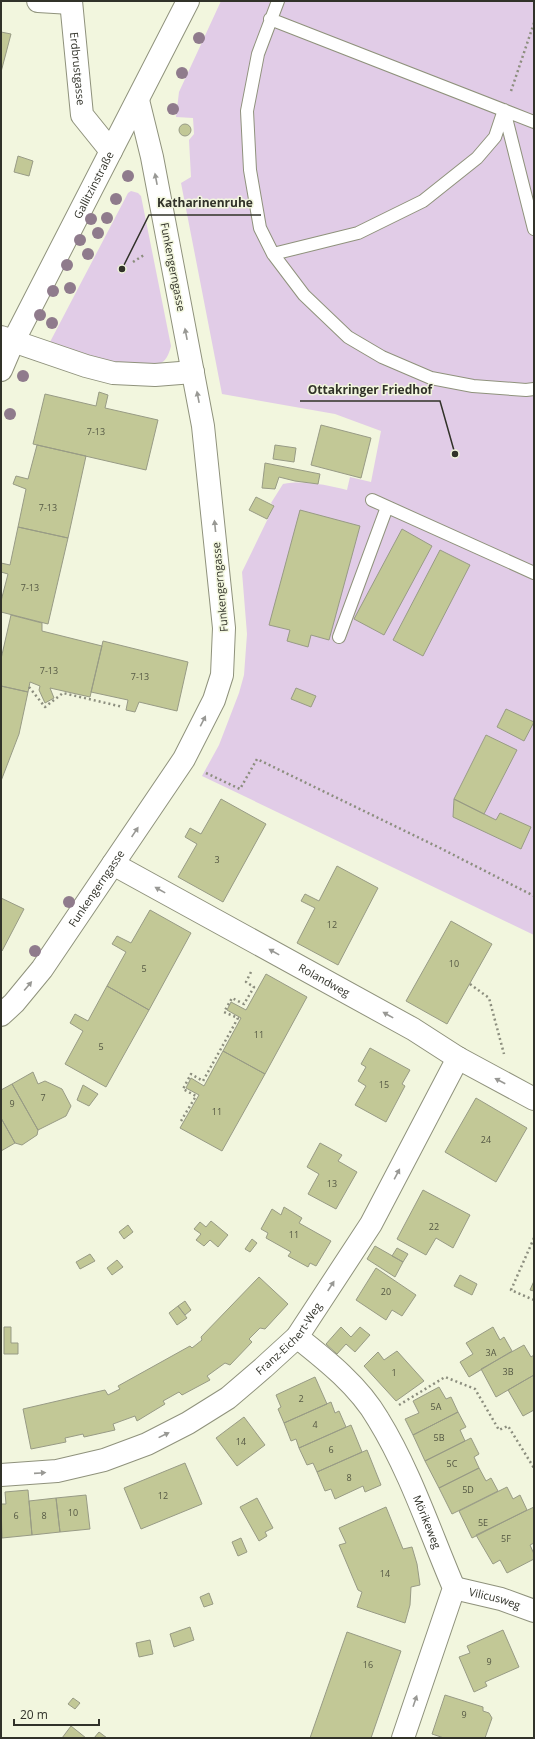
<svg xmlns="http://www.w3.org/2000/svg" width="535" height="1739" font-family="'Open Sans',sans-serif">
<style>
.green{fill:#e1cce7}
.building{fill:#c2c896;stroke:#989b85}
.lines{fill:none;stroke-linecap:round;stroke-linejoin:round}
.service-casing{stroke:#8f927c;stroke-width:14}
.minor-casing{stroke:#8f927c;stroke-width:24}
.path{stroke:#8c8e7e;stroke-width:2.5;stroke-dasharray:2 3;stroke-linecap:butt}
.service{stroke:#fff;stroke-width:12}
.minor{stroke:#fff;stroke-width:22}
.tree{fill:#8f7b8c}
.oneway{fill:#989894}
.labels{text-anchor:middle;stroke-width:3;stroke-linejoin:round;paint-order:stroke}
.number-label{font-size:9px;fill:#555844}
.street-label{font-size:11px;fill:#313229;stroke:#f2f6de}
.leader{fill:none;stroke:#313229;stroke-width:1.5}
.callout-dot{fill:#313229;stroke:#f2f6de;stroke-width:1.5}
.callout-label{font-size:12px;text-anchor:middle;font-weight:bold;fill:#313229;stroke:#f2f6de;stroke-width:3;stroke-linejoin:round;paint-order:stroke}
</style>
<rect width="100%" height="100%" fill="#f2f6de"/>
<path class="green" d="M221,1h313v934l-332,-159 17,-31 20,-52 5,-18 3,-41 -5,-62 32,-66 -3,-3 12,-19c22,-4 43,1 64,6l3,-13 21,5 10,-51 -46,-17 -113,-20 -41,-211 10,-6 -2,-37 5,-6 -1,-16 -17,-1 3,-25z
M131,191l7,2 3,3 30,150c-2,8 -5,17 -15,19 -28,5 -80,-12 -106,-23l78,-149z"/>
<path class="building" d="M1,32l10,2 -10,38z
M179 130a6 6 0 1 1 12 0a6 6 0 1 1-12 0Z
M18,156l15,5 -4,15 -15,-4z
M99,392l9,3 -3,13 53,12 -12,50 -113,-26 12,-50 51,12z
M321,425l50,13 -10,40 -50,-13z
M37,445l49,11 -18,82 -50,-11 8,-38 -13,-5 3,-8 12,3z
M275,445l21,3 -2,14 -21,-3z
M265,463l55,11 -2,10 -23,-3 -16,-4 -4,12 -13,-1z
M256,497l18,9 -7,13 -18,-9z
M300,510l60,16 -31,114 -18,-5 -3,12 -21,-6 3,-11 -21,-5z
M18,527l50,11 -20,86 -47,-12v-11l7,-27 -7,-2v-9l9,2z
M402,529l30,17 -48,89 -30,-16z
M440,550l30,15 -47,91 -30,-16z
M11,615l31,8v8l60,15 -12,51 -40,-9 4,10 -9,5 -6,-13 1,-4 -10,-4 -2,10 -27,-6v-27z
M103,641l85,21 -11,49 -38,-9 -4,10 -9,-2 2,-10 -37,-8z
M1,686l27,6 -9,42 -18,47z
M296,688l20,8 -5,11 -20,-8z
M506,709l28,13 -10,19 -27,-14z
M486,735l31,15 -33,64 -30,-15z
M221,799l45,25 -43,78 -45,-25 19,-33 -12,-7 5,-9 11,6z
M454,799l42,21 4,-7 31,14 -10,22 -68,-32z
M337,866l41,22 -40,77 -41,-22 18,-35 -14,-7 4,-7 14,7z
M1,898l23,11 -22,42 -1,-1z
M150,910l41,23 -42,77 -42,-24 19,-34 -14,-8 5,-8 14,7z
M451,921l41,23 -45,80 -41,-23z
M266,974l41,23 -42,77 -42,-23 18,-33 -14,-8 4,-8 15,8z
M107,986l42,24 -43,77 -41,-23 18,-33 -13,-8 5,-9 13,7z
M370,1048l40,22 -8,14 3,2 -19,36 -31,-17 11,-19 -8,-5 8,-14 -5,-3z
M223,1051l42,23 -43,77 -42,-23 19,-33 -13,-7 5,-10 13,8z
M33,1072l5,12 7,-3 17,8 9,17 -5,10 -28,14 -26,-46z
M12,1084l26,46 -1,5 -15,10 -7,-2 -14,-25v-28z
M83,1085l15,9 -9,12 -12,-6z
M476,1098l51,30 -31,54 -51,-30z
M1,1118l14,25 -14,8z
M320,1143l22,12 -4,6 19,11 -21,37 -28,-15 11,-20 -12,-7z
M423,1190l47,25 -17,33 -17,-10 -10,17 -29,-16z
M284,1207l18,11 -3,5 32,18 -15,25 -6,-3 -2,4 -20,-11 3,-4 -25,-14 2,-5 -7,-4 11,-20 9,6z
M211,1221l17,14 -10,12 -8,-7 -6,6 -8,-6 5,-6 -7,-5 6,-7 6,5z
M128,1225l5,7 -9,7 -5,-7z
M252,1239l5,4 -7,9 -5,-3z
M375,1246l28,16 -8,15 -28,-18z
M397,1248l11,6 -5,8 -11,-6z
M90,1254l5,7 -15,8 -4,-7z
M117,1260l6,7 -11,8 -5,-7z
M376,1268l40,27 -14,21 -10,-6 -6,10 -30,-20z
M460,1275l17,9 -5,11 -18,-9z
M259,1277l29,27 -23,25 -5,-1 -11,11 3,3 -22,23 -5,-2 -18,13 3,4 -28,15 -3,-3 -16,9 2,3 -28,17 -2,-5 -22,8 2,6 -31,7 -1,-3 -18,4 1,4 -35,7 -8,-40 82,-19 3,5 12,-6 -2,-3 72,-40 2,2 10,-8 -1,-3z
M534,1281v10l-4,-1z
M185,1301l6,9 -6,5 -7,-9z
M178,1306l9,12 -10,7 -8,-12z
M4,1327h7v16h7v11h-14z
M341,1327l10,10 9,-10 10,8 -15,17 -9,-8 -9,10 -11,-10z
M493,1327l7,13 4,-3 8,14 -43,26 -9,-15 13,-8 -7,-11z
M524,1345l7,12 3,-2v20l-38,22 -15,-28z
M397,1351l27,30 -28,20 -32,-35 14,-14 6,8z
M534,1375v35l-11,6 -15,-26z
M315,1377l12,27 -43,19 -6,-14 3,-2 -5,-12z
M439,1387l7,12 5,-2 7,15 -45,23 -8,-16 14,-6 -6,-12z
M331,1402l4,11 4,-2 7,16 -47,21 -3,-9 -5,2 -7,-18z
M458,1412l8,15 -6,3 5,11 -40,20 -12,-26z
M244,1417l21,28 -28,21 -21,-28z
M351,1425l11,27 -45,20 -4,-9 -6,2 -8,-17z
M471,1438l8,16 -5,3 5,11 -40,20 -14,-27z
M367,1450l14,35 -16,7 -2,-6 -28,13 -4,-10 -6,2 -8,-19z
M185,1463l17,41 -61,25 -17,-41z
M479,1468l7,13 5,-3 7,13 -46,23 -13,-26z
M507,1487l6,12 7,-4 7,15 -55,28 -13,-27z
M28,1490l4,45 -30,3 -1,-34h5l-1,-12z
M86,1495l4,34 -30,3 -4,-34z
M56,1498l4,34 -28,3 -3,-34z
M257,1498l16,30 -8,4 2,4 -8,5 -19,-34z
M386,1507l17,42 9,-2 5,17 3,21 -9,2 -1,18 -5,18 -48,-16 5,-15 -4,-2 -19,-45 7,-2 -7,-15z
M534,1507v36l-4,2 4,9v5l-27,14 -7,-13 -7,4 -17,-29z
M241,1538l6,14 -9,4 -6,-14z
M209,1593l4,11 -9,3 -4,-10z
M190,1627l4,13 -20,7 -4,-13z
M503,1630l16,37 -34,15 2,4 -13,6 -15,-35 11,-4 -3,-7z
M347,1632l54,19 -30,87h-61z
M150,1640l3,14 -14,3 -3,-14z
M445,1695l38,12v4l6,2 3,5 -7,20h-41l-12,-4z
M73,1698l7,5 -5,6 -7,-5z
M71,1726l15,12h-24z
M99,1732l8,6h-13z"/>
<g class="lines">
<g class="service-casing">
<path id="service" d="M278,1l-20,53 -11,57 3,59 10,58 13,26 31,41 44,42 34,20 49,21 42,8 53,4 8,-1
M270,19l264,103
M504,110l30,119
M273,254l85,-21 65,-32 54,-43 18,-21 9,-27
M372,500l162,73
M339,637l48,-130"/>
</g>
<g class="minor-casing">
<g id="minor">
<path d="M38,1l33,2"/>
<path id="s1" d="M71,1l11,114 29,36"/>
<path d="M1,337l85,29 27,7 42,2 38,-3"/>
<path id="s2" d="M1,370l12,-28 175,-341"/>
<path id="s3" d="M113,864l300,165 45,29 76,41"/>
<path id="s4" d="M1,1015l13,-12 28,-34 142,-210 30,-59 8,-25 2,-47 -21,-202 -51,-269 -14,-57"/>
<path id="s5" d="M297,1337c29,23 62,49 81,82 32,52 52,113 76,169l-51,150"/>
<path id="s6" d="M1,1475l56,-4 47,-11 43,-16 41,-21 40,-25 35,-30 34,-31 74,-113 87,-166"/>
<path id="s7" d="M454,1588l47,11 33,12"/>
</g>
</g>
<path class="path" d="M511,91l23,-68
M133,262l11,-7
M29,687l16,20 18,-14 60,14
M206,773l34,16 17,-30 183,89 94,48
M470,984l19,14 15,56
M181,1121l15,-25 -13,-7 8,-15 12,7 35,-63 -14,-6 8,-14 12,6 10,-17 -8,-5 6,-12
M534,1238l-23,52 23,10
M399,1405l46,-28 30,12 24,41 9,-4 26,42"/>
<use href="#service" class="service"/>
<use href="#minor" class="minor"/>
</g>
<g class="tree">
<circle cx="199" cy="38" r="6"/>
<circle cx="182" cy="73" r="6"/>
<circle cx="173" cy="109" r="6"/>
<circle cx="128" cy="176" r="6"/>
<circle cx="116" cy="199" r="6"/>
<circle cx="107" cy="218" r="6"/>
<circle cx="91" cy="219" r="6"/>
<circle cx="98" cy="233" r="6"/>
<circle cx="80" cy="240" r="6"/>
<circle cx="88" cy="254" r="6"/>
<circle cx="67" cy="265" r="6"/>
<circle cx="70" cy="288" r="6"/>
<circle cx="53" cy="291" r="6"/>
<circle cx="40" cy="315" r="6"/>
<circle cx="52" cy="323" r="6"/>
<circle cx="23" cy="376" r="6"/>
<circle cx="10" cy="414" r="6"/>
<circle cx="69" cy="902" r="6"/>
<circle cx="35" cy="951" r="6"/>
</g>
<defs><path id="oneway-solid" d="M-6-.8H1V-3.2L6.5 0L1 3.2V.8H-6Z"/></defs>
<g class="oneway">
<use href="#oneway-solid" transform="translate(156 179) rotate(-101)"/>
<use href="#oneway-solid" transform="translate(186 334) rotate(-101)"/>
<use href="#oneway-solid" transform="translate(198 397) rotate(-101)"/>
<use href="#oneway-solid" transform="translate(215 526) rotate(-96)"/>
<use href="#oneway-solid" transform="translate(203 721) rotate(-63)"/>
<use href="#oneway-solid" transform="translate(135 832) rotate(-56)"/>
<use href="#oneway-solid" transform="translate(160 890) rotate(-151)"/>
<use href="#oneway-solid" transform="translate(274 952) rotate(-151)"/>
<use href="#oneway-solid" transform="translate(28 986) rotate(-50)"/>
<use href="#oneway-solid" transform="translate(388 1015) rotate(-151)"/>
<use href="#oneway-solid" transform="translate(500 1081) rotate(-152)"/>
<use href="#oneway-solid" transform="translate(397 1174) rotate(-62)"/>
<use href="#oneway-solid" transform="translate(331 1286) rotate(-57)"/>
<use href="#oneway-solid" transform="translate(164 1435) rotate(-26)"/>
<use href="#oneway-solid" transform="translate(40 1473) rotate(-4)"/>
<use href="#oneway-solid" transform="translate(415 1701) rotate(-71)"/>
</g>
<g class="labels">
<g class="number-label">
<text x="96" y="435">7-13</text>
<text x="48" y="511">7-13</text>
<text x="30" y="591">7-13</text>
<text x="49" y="674">7-13</text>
<text x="140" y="680">7-13</text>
<text x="217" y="863">3</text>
<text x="332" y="928">12</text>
<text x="454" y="967">10</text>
<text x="144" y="972">5</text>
<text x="259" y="1038">11</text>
<text x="101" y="1050">5</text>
<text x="384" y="1088">15</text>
<text x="43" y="1101">7</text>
<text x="12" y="1107">9</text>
<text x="217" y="1115">11</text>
<text x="486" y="1143">24</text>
<text x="332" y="1187">13</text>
<text x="434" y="1230">22</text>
<text x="294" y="1238">11</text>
<text x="386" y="1295">20</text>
<text x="491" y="1356">3A</text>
<text x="508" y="1375">3B</text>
<text x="394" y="1376">1</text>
<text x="301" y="1402">2</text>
<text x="436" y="1410">5A</text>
<text x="315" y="1428">4</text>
<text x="439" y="1441">5B</text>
<text x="241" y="1445">14</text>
<text x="331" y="1453">6</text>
<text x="452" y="1467">5C</text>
<text x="349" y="1481">8</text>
<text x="468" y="1493">5D</text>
<text x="163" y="1499">12</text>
<text x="73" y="1516">10</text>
<text x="16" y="1519">6</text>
<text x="44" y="1519">8</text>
<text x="483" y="1526">5E</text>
<text x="506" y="1542">5F</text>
<text x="385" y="1577">14</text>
<text x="489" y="1665">9</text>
<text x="368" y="1668">16</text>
<text x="464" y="1718">9</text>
</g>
<g class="street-label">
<text dy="4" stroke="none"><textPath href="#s1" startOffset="68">Erdbrustgasse</textPath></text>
<text dy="4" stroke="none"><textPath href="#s2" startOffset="207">Gallitzinstraße</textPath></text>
<text transform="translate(173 267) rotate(79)" y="4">Funkengerngasse</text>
<text transform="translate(220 587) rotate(-95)" y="4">Funkengerngasse</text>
<text dy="4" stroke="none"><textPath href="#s4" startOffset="159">Funkengerngasse</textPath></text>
<text dy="4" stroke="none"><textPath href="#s3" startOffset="241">Rolandweg</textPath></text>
<text dy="4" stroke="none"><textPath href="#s6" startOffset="329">Franz-Eichert-Weg</textPath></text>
<text dy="4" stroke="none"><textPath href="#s5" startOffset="230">Mörikeweg</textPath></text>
<text dy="4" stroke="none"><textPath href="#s7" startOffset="42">Vilicusweg</textPath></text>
</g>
</g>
<path class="leader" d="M122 269L149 215H261M455 454L440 401H300"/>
<g class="callout-dot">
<circle cx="122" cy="269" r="4"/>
<circle cx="455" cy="454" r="4"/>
</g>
<g class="callout-label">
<text x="205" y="207">Katharinenruhe</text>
<text x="370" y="394">Ottakringer Friedhof</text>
</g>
<rect width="535" height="1739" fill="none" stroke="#313229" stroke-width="4"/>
<path d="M14 1719v6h85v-6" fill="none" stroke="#313229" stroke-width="2"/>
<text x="20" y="1719" font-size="12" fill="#313229" stroke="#f2f6de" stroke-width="3" paint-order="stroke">20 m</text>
</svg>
